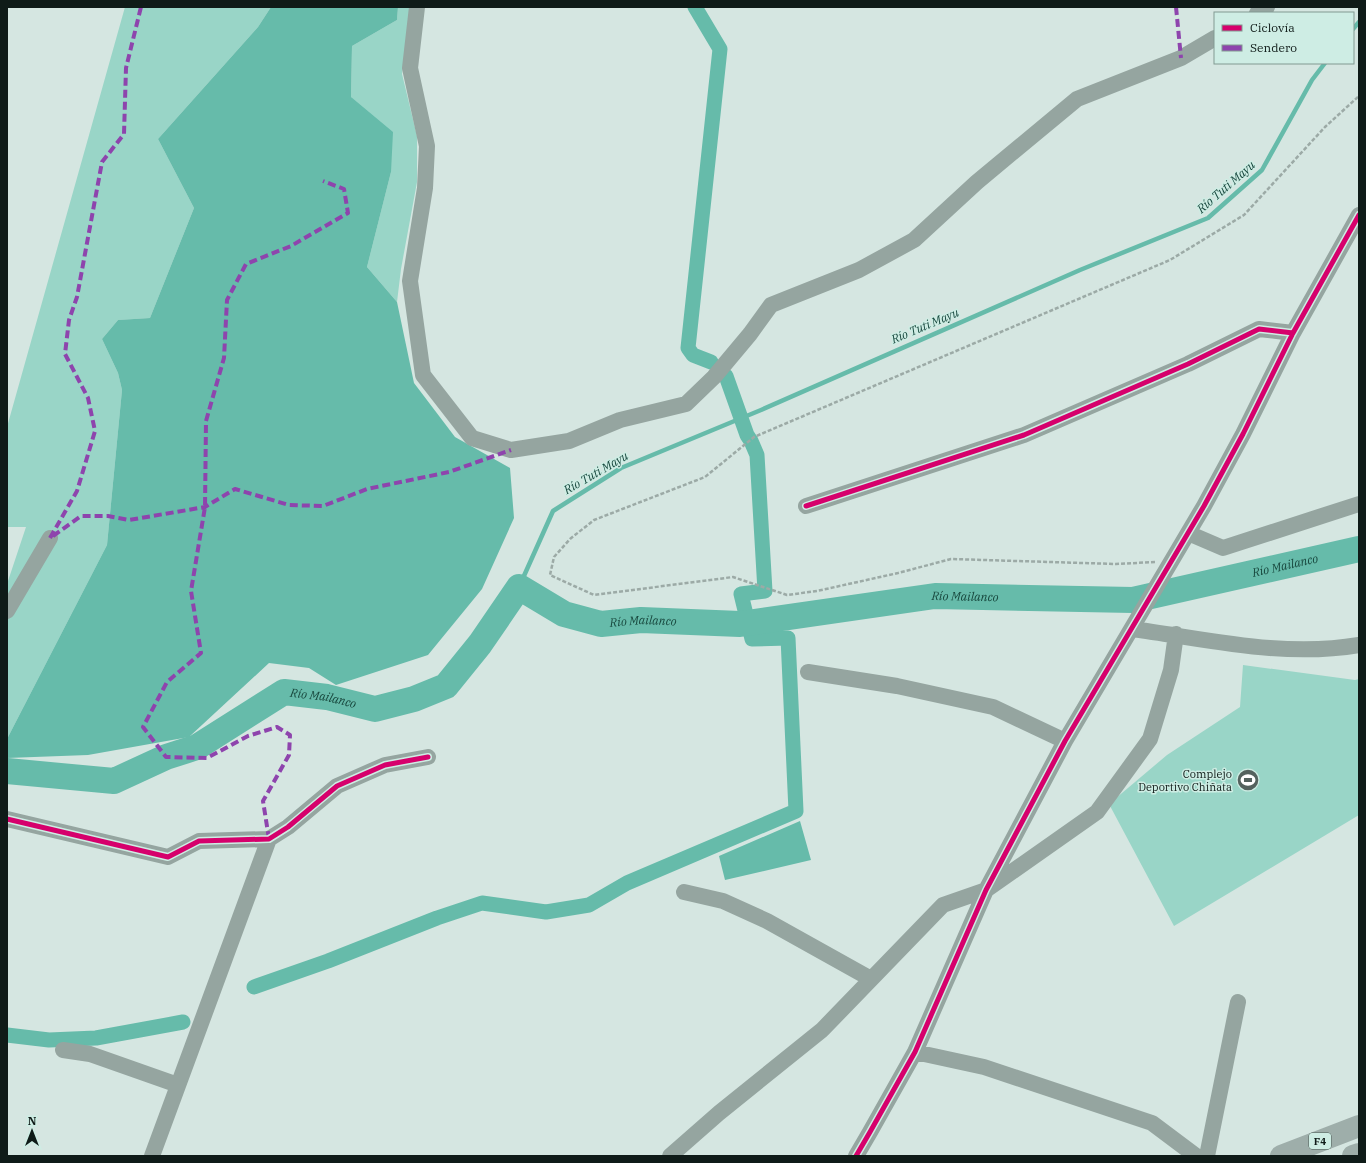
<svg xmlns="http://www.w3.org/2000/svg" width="1366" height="1163" font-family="'IBM Plex Serif',serif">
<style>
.green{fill:#99d5c7}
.water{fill:#6ba}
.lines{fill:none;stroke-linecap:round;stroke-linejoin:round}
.stream{stroke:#6ba;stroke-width:4.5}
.canal{stroke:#6ba;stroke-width:15}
.river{stroke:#6ba;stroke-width:26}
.path{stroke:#9caaa6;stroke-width:2.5;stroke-dasharray:4 2;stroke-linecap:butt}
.minor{stroke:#95a5a0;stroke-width:16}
.highway{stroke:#9eaeaa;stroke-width:22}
.quiet{stroke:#8e44ad;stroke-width:4;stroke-dasharray:8 4;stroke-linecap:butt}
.cycleway-casing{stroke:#ceede4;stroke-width:8}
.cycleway{stroke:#d6006c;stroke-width:5}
.labels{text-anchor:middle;stroke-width:3;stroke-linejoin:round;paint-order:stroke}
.shield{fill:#ceede4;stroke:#485a55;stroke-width:1}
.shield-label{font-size:10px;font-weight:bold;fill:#0f1b18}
.poi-label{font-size:11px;fill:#0f1b18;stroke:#ceede4;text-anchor:end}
.water-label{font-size:12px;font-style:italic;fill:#18483e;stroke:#ceede4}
</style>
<rect width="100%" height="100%" fill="#d5e6e1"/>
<path class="green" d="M125,7h146l-13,20 -100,112 36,69 -44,110 -32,2 -16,19 16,34 4,17 -15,155 -100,194v-155l19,-57h-19v-100z
M398,7h12l-8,67 15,62v46l-16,87 -4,33 -30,-35 24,-95 -40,-75 1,-51 45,-26z
M1243,665l112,15 4,-1v136l-185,111 -65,-122 58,-49 73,-48z"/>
<path class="water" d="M271,7h127l-1,13 -45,26 -1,51 42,35 -2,40 -24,95 30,35 17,81 41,54 55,31 4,50 -32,71 -54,66 -92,30 -27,-17 -40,-5 -80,74 -101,18 -81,3v-19l100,-194 15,-155 -4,-17 -16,-34 16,-19 32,-2 44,-110 -36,-69 100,-112z
M800,821l11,39 -86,20 -6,-24z"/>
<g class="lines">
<path class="stream" d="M1353,29l6,-7
M519,587l34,-76 68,-43 140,-58 319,-140 128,-52 54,-48 50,-90 13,-17"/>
<path class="canal" d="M695,7l25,42 -32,299 5,7 18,7
M254,987l74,-26 109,-43 45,-15 64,9 43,-7 38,-22 169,-72 -8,-173 -36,1 -11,-45 24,-3 -8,-136 -6,-14 -4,-6 -21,-59
M7,1035l42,5 47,-2 87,-16"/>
<path class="river" id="s1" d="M7,771l107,10 52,-24 31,-10 87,-55 43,5 48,12 39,-10 32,-13 34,-42 39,-57 45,27 37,10 40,-4 99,4 195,-28 198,4 226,-51"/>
<path class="path" d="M1155,562l-39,2 -165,-5 -53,14 -81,18 -30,4 -54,-18 -139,18 -44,-20 4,-18 16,-18 24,-19 111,-43 49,-40 416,-177 74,-45 81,-88 34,-31"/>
<path class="minor" d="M417,7l-7,61 17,78 -2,42 -15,93 13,94 49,63 39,12 58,-9 51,-21 66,-16 28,-27 36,-43 21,-29 88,-35 55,-30 63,-58 100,-83 104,-41 34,-20
M1257,13l10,-6
M806,506l218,-71 164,-71 71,-35 34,4
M1188,533l35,15 136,-44
M7,611l43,-73
M1132,629c75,10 151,29 227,16
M808,672l89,14 96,21 72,34
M7,819l161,38 31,-16 70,-2 19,-12 49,-41 48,-21 43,-8
M684,892l39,9 44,20 104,58
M63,1050l27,4 88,31
M915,1052l69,15 168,56 44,33
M152,1156l117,-317
M670,1156l49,-43 103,-83 121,-125 43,-15 111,-78 53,-73 21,-69 5,-36
M856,1156l14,-24 45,-80 71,-162 79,-149 139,-235 39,-72 50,-101 66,-118
M1207,1156l31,-154"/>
<path class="highway" d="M1281,1156l78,-30
M1353,1156l6,-2"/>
<path class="quiet" d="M1176,7l5,51
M53,536l28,-20h27l21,4 76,-13 30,-18 54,16 34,1 44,-17 82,-17 62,-22
M50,538l27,-47 18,-60 -7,-33 -23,-44 4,-34 8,-23 25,-135 22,-28 2,-66 15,-61
M269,839l-6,-38 26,-46 1,-20 -13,-8 -29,9 -41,22 -41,-1 -23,-30 24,-45 34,-29 -10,-62 14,-84 1,-86 18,-63 3,-58 19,-36 45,-18 57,-33 -4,-24 -21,-8"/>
<g class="cycleway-casing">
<path id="cycleway" d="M806,506l218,-71 164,-71 71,-35 34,4
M7,819l161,38 31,-16 70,-2 19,-12 49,-41 48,-21 43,-8
M856,1156l14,-24 45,-80 71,-162 79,-149 139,-235 39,-72 50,-101 66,-118"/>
</g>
<use href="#cycleway" class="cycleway"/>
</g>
<defs>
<g id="stadium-disc" transform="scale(1.15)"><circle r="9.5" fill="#54625e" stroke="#ceede4"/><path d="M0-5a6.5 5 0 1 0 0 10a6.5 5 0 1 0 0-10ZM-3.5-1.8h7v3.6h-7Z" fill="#fff"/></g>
</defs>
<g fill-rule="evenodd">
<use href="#stadium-disc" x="1248" y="780"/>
</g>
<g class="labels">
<rect class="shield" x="1309" y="1133" width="22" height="16" rx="3"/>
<g class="shield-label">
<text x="1320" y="1145">F4</text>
</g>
<g class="poi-label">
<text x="1232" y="778">Complejo<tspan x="1232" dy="13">Deportivo Chiñata</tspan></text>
</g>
<g class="water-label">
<text transform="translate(1226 187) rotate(-41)" y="4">Río Tuti Mayu</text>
<text transform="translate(925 326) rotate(-23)" y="4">Río Tuti Mayu</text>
<text transform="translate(596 473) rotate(-30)" y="4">Río Tuti Mayu</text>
<text dy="4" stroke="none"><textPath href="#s1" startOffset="1372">Río Mailanco</textPath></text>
<text dy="4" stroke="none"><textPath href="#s1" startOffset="1048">Río Mailanco</textPath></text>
<text dy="4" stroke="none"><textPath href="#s1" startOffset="724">Río Mailanco</textPath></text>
<text dy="4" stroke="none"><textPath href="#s1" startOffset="340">Río Mailanco</textPath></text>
</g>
</g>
<rect width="1366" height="1163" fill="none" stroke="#0f1b18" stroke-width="16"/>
<rect x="1214" y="12" width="140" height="52" fill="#ceede4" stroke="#829992"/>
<rect x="1222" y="25" width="20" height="6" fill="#d6006c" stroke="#829992"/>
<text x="1250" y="32" font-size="12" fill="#0f1b18">Ciclovía</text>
<rect x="1222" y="45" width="20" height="6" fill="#8e44ad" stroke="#829992"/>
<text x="1250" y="52" font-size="12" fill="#0f1b18">Sendero</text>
<g transform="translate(32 1131)" stroke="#ceede4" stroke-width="3" paint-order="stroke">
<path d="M0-3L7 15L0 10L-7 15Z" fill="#0f1b18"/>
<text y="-6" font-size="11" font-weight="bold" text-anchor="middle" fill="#0f1b18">N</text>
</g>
</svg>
